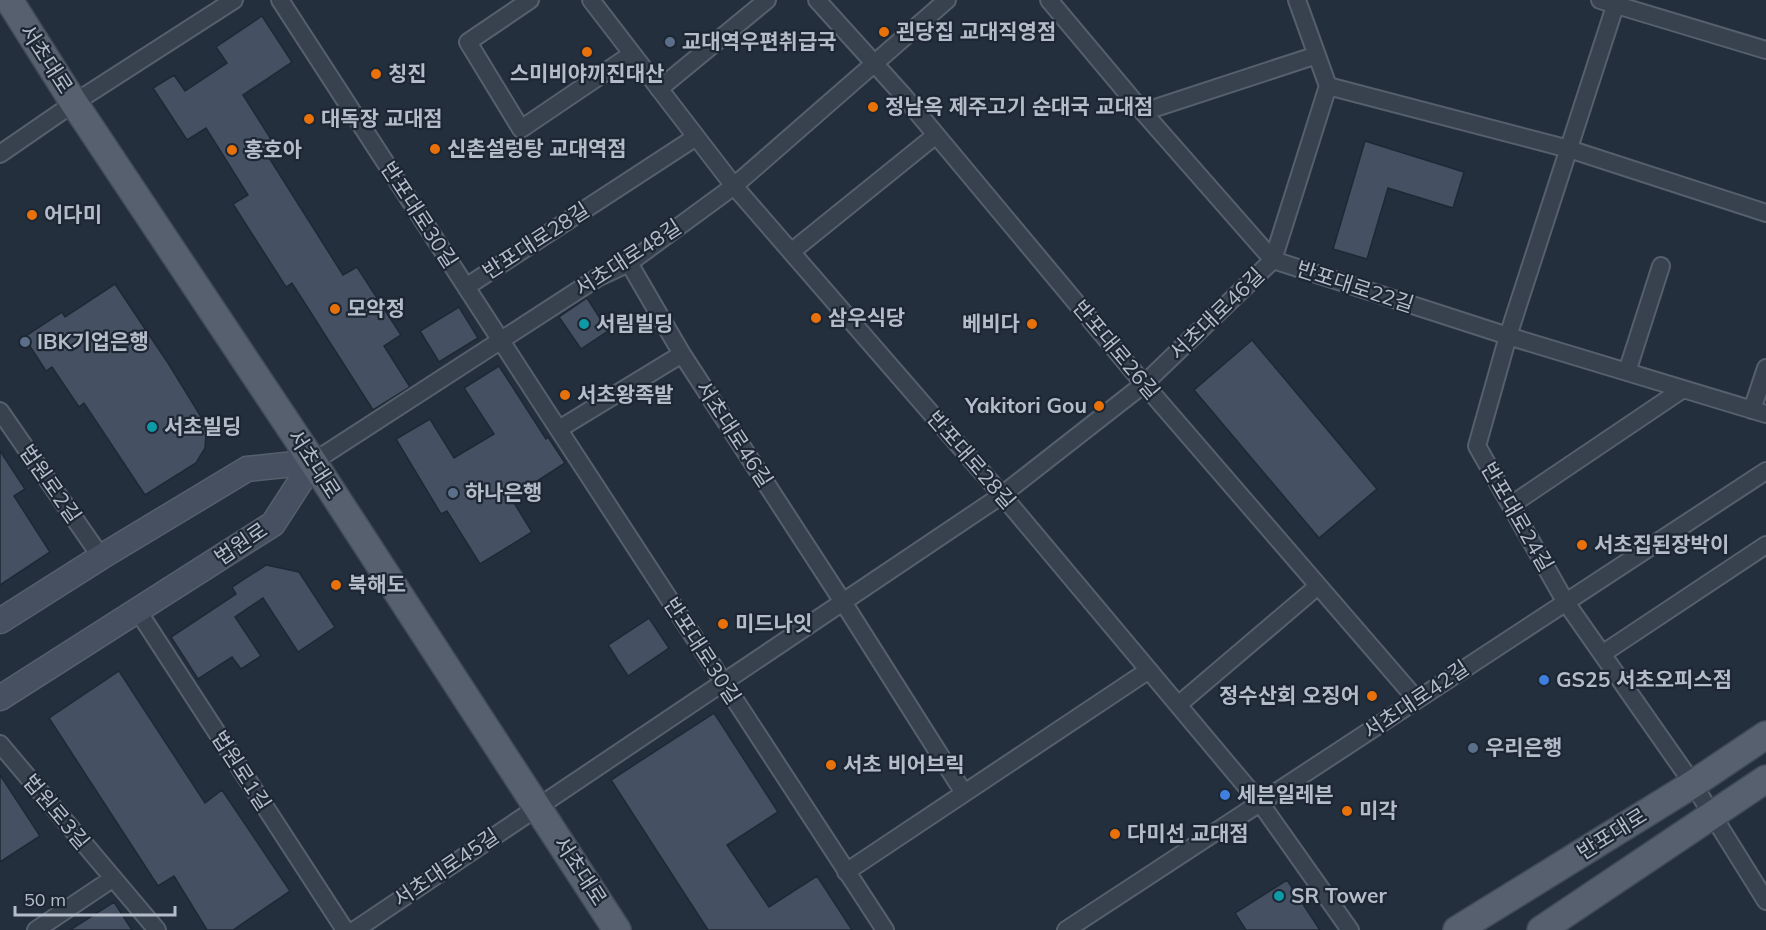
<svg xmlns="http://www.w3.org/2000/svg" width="1766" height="930" font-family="Mulish,'Noto Sans KR',sans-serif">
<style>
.building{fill:#455162;stroke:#1f2835;stroke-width:1.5}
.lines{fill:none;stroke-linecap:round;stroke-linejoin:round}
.street-casing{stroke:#565f6c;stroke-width:20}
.secondary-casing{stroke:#565f6c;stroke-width:27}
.primary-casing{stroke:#414a57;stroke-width:30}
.street{stroke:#38414e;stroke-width:16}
.secondary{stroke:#465061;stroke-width:24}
.primary{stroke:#56606e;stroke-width:27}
.food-dot{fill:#e8710a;stroke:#1d2633;stroke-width:2}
.service-dot{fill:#5c6f8a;stroke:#1d2633;stroke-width:2}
.culture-dot{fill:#0f9aa8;stroke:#1d2633;stroke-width:2}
.shop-dot{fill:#3f7fe0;stroke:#1d2633;stroke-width:2}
.labels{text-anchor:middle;stroke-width:4.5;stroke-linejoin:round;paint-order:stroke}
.poi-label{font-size:21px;font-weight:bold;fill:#b4bcc9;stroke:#1d2633;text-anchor:start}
.street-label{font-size:21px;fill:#b4bcc9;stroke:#1d2633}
</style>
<rect width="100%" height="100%" fill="#242f3e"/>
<path class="building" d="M262,16l30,46 -49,33 33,52 -10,6 77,122 14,-8 44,68 -17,11 26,41 -37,23 -81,-127 -6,4 -53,-83 15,-9 -42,-67 -19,12 -34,-52 21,-13 11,16 42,-28 -11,-16z
M1365,141l99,31 -11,36 -65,-20 -21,71 -34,-10z
M115,284l53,79 35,57 3,13 -1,15 -9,15 -51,32 -61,-92 -5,4 -27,-40 -6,4 -22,-34 38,-25 3,5z
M587,298l21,33 -27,18 -22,-32z
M459,307l19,31 -39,24 -19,-31z
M1252,340l125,149 -58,49 -125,-148z
M499,366l47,73 2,-2 17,26 -54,35 21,34 -52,32 -33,-53 -6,3 -45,-75 34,-20 24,39 40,-24 -30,-46z
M0,451l25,38 -11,7 36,56 -50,33z
M266,565l33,7 36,55 -37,25 -35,-54 -28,19 26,39 -20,13 -9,-12 -34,22 -27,-42 65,-43 -4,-7z
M649,618l20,30 -41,28 -20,-31z
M119,671l86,132 17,-13 68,101 -57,39h-26l-33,-54 -16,10 -109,-168z
M714,713l64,99 -51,33 42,62 48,-31 35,54h-144l-97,-150z
M0,775l40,61 -40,26z
M1287,880l33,50h-74l-11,-17z
M114,902l18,28h-62z"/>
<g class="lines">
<g class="street-casing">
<path id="street" d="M280,0c202,310 401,621 605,930
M530,0l-62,42 53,87 111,-75
M591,0l143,186 268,309 259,309 89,126
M817,0l85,94 242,290 273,316
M1049,0l94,112 130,148 235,76 258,78
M1600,0l166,50
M1617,0l-109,336 -31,110 88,155 128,183 73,117
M1328,86l241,63 197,64
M659,89l108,-89
M1143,112l174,-57
M0,154l74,-51 160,-103
M791,252l145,-117
M629,263l53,91 161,248 121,191
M466,287l230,-150
M1627,372l34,-106
M1752,410l14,-42
M0,411l101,146
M559,429l123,-75
M313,462l284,-184 32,-15 105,-77 213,-186
M1511,505l172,-116
M138,611l207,319
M1602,654l164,-109
M1178,705l140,-119
M0,744l157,186
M846,872l303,-202
M36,930l76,-51
M355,930l647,-435 142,-111 129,-124 55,-174 -31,-86
M1066,930l700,-459"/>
</g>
<g class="secondary-casing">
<path id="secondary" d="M0,621l101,-64 146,-88 66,-7
M0,698l273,-174 40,-62"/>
</g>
<g class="primary-casing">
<path id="primary" d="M9,0l65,103 239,359 304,468
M1457,930l236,-146 73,-49
M1541,930l225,-151"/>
</g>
<use href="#street" class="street"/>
<use href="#secondary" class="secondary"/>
<use href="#primary" class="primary"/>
</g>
<g class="food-dot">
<circle cx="884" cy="32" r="6"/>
<circle cx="587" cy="52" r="6"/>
<circle cx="376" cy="74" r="6"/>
<circle cx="873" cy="107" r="6"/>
<circle cx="309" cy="119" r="6"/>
<circle cx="435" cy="149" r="6"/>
<circle cx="232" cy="150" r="6"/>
<circle cx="32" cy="215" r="6"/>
<circle cx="335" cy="309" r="6"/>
<circle cx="816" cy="318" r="6"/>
<circle cx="1032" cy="324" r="6"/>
<circle cx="565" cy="395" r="6"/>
<circle cx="1099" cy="406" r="6"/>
<circle cx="1582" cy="545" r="6"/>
<circle cx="336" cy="585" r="6"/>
<circle cx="723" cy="624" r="6"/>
<circle cx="1372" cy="696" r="6"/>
<circle cx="831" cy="765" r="6"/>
<circle cx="1347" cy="811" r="6"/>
<circle cx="1115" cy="834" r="6"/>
</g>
<g class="service-dot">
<circle cx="670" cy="42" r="6"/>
<circle cx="25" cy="342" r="6"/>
<circle cx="453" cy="493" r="6"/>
<circle cx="1473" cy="748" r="6"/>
</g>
<g class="culture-dot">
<circle cx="584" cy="324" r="6"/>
<circle cx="152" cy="427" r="6"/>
<circle cx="1279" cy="896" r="6"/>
</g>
<g class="shop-dot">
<circle cx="1544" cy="680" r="6"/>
<circle cx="1225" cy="795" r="6"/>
</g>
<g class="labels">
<g class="poi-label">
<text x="896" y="39">괸당집 교대직영점</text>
<text x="682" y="49">교대역우편취급국</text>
<text x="388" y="81">칭진</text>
<text x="587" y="81" text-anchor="middle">스미비야끼진대산</text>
<text x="885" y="114">정남옥 제주고기 순대국 교대점</text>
<text x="321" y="126">대독장 교대점</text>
<text x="447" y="156">신촌설렁탕 교대역점</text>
<text x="244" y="157">홍호아</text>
<text x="44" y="222">어다미</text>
<text x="347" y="316">모악정</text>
<text x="828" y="325">삼우식당</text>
<text x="596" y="331">서림빌딩</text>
<text x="1020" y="331" text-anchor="end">베비다</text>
<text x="37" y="349">IBK기업은행</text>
<text x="577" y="402">서초왕족발</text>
<text x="1087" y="413" text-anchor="end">Yakitori Gou</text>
<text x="164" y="434">서초빌딩</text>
<text x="465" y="500">하나은행</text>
<text x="1594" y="552">서초집된장박이</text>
<text x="348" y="592">북해도</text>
<text x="735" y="631">미드나잇</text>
<text x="1556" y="687">GS25 서초오피스점</text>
<text x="1360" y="703" text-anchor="end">정수산회 오징어</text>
<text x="1485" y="755">우리은행</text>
<text x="843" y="772">서초 비어브릭</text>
<text x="1237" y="802">세븐일레븐</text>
<text x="1359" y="818">미각</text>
<text x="1127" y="841">다미선 교대점</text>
<text x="1291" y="903">SR Tower</text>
</g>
<g class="street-label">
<text transform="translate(46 59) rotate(57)" y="7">서초대로</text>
<text transform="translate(419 215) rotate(57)" y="7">반포대로30길</text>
<text transform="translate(536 241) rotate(-33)" y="7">반포대로28길</text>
<text transform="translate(628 258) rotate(-33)" y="7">서초대로48길</text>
<text transform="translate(1355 287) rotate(18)" y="7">반포대로22길</text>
<text transform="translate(1217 314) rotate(-44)" y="7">서초대로46길</text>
<text transform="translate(1116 350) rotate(50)" y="7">반포대로26길</text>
<text transform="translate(734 434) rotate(57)" y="7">서초대로46길</text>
<text transform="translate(971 460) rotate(49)" y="7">반포대로28길</text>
<text transform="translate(314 464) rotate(57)" y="7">서초대로</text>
<text transform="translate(50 484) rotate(55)" y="7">법원로2길</text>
<text transform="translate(1517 517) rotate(60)" y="7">반포대로24길</text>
<text transform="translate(241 544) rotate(-34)" y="7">법원로</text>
<text transform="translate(702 651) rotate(57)" y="7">반포대로30길</text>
<text transform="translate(1416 700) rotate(-34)" y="7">서초대로42길</text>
<text transform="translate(241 771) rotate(57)" y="7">법원로1길</text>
<text transform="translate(56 812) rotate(50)" y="7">법원로3길</text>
<text transform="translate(1612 834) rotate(-32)" y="7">반포대로</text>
<text transform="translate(446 868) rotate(-34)" y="7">서초대로45길</text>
<text transform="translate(580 871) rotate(57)" y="7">서초대로</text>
</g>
</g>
<path d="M15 906v9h160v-9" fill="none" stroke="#b4bcc9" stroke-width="3"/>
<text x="24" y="906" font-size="18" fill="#b4bcc9" stroke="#1d2633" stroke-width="4.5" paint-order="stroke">50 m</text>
</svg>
